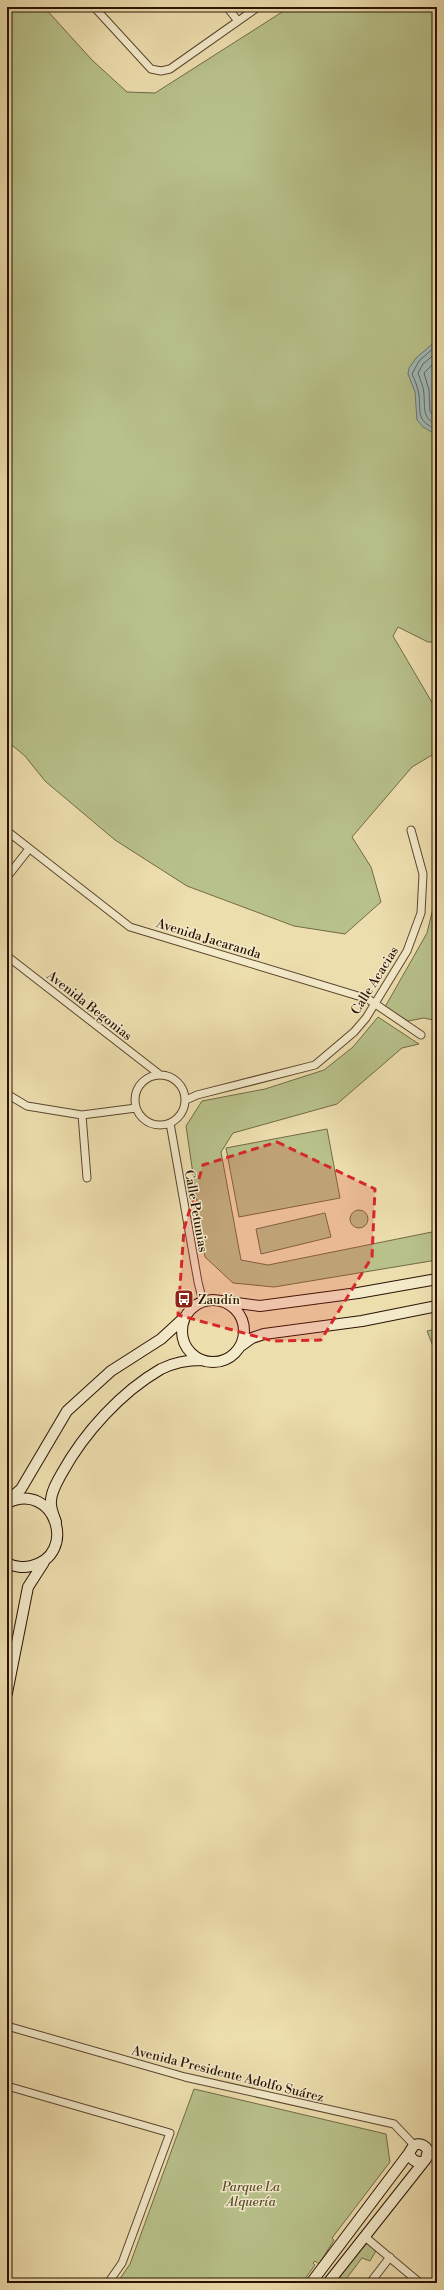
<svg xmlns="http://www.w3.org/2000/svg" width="444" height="2290" font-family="'Libre Bodoni',serif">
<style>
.green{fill:#b8c18a;stroke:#726a46}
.water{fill:#9fb9b6;stroke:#71766e}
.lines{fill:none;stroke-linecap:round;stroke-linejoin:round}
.shore{stroke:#65665c;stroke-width:1}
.street-casing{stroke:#5c452e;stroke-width:9}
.secondary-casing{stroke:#2b1203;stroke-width:12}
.street{stroke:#f3eaca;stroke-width:7}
.secondary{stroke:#f3eaca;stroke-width:10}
.marked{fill:#d62828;fill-opacity:0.2;stroke:#d62828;stroke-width:3;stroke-dasharray:8 5;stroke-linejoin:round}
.labels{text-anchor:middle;stroke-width:3;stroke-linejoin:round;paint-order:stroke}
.street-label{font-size:13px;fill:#2b1203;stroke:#f3eaca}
.poi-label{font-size:13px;fill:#2b1203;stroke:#f3eaca;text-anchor:start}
.park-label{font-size:13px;font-style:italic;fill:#5c4f32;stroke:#f3eaca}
</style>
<rect width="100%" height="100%" fill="#eddeae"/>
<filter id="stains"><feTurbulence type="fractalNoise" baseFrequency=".005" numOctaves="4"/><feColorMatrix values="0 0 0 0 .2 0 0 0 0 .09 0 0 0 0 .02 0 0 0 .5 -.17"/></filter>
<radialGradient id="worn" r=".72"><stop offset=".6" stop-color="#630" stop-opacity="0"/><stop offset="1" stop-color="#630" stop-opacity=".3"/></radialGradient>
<path class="green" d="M7,7h37l48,53 35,32 28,1 135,-86h143l4,5v630h-9l-30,-15 -5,9 44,75v41l-25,15 -60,70 19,30 10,35 -36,32 -51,-8 -107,-40 -72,-46 -70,-59 -20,-25 -18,-15z
M435,900l2,8v96l-4,16 -9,-2 -16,3 -23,-14 42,-74z
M378,1017l41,27 -17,4 -65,56 -104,29 -12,19 20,108 27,5 169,-34v29l-163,27 -41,-4 -28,-26 -19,-131 16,-25 63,-12 59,-19 29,-23z
M327,1129l13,69 -101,19 -13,-69z
M350 1219a9 9 0 1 1 18 0a9 9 0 1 1-18 0Z
M325,1213l6,24 -70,17 -5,-25z
M437,1329v27l-10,-25z
M194,2089l192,45 4,28 -58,76 2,2 -15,24 -4,-3 -2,2 2,2 -13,18h-185l13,-19z
M367,2243l9,8 -6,10 -8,-3 -19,25h-11z"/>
<path class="water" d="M437,340v95l-14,-8 -6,-7 -2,-28 -7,-18 1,-6 7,-10z"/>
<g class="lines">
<path class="shore" d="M437,345l-18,16 -7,13c3,6 6,14 7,21 2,20 -3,25 18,35
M437,352l-14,12 -5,9c2,7 6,14 6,22 1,14 -2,23 13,30
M437,360l-13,13 5,17 1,22 7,6"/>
<g class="street-casing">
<path id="street" d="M94,7l57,62 10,2 9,-2 88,-62
M227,7l11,14
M7,831l123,96 238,72 53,36
M7,877l22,-28
M7,956l152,118
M135 1100a25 25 0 1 1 50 0a25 25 0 1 1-50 0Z
M7,1094l20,12 55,9 54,-7
M186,1100l11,-5 118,-30 39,-33 12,-14 41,-67 14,-38 2,-39 -12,-44
M82,1115l5,63
M170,1123l28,159 5,20
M7,2026l178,51 209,47 20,21
M7,2086l163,47 -48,130 -14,20
M428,2155l9,2
M364,2236l56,47
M370,2283l20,-26"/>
</g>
<g class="secondary-casing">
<path id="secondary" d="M182 1331a31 31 0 1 1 62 0a31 31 0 1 1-62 0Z
M222,1301l38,5 98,-13 79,-14
M241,1346l11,-8 12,-4 98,-13 75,-15
M7,1501l14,-12 46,-78 44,-40 50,-32 25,-23
M56,1522c-2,-6 -6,-14 -5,-21 0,-9 6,-19 11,-28 22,-40 59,-81 99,-104 14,-7 26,-9 41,-9
M7,1563c7,4 17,5 24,3 48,-11 24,-86 -24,-63
M7,1693l21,-106 16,-25
M311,2283l98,-130
M328,2283l98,-124 2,-9c-4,-6 -8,-7 -14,-5l-5,8c3,7 5,9 13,9"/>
</g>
<use href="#street" class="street"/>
<use href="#secondary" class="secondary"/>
</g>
<path class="marked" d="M277,1142l98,47 -3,68 -51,83 -48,1 -95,-26 6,-86 19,-64z"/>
<defs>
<g id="bus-square" transform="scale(1)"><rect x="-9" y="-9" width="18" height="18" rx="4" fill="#8f2418" stroke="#f3eaca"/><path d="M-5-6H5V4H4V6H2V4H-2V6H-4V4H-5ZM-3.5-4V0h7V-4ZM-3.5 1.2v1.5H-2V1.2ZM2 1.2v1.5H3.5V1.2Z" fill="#fff"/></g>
</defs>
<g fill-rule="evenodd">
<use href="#bus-square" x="184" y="1299"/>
</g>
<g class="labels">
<g class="street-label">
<text transform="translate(209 938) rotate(17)" y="5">Avenida Jacaranda</text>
<text transform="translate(374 980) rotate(-58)" y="5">Calle Acacias</text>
<text transform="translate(90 1005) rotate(38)" y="5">Avenida Begonias</text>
<text transform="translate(197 1211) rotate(80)" y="5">Calle Petunias</text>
<text transform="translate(228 2073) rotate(14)" y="5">Avenida Presidente Adolfo Suárez</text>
</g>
<g class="poi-label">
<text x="198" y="1304">Zaudín</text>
</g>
<g class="park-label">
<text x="251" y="2191">Parque La<tspan x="251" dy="15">Alquería</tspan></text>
</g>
</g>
<rect width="444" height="2290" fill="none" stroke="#eddeae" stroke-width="24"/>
<rect x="8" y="8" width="428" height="2274" fill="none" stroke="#2b1203" stroke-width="2"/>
<rect x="12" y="12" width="420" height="2266" fill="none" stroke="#2b1203"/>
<rect width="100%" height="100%" filter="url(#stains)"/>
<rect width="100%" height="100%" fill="url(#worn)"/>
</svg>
